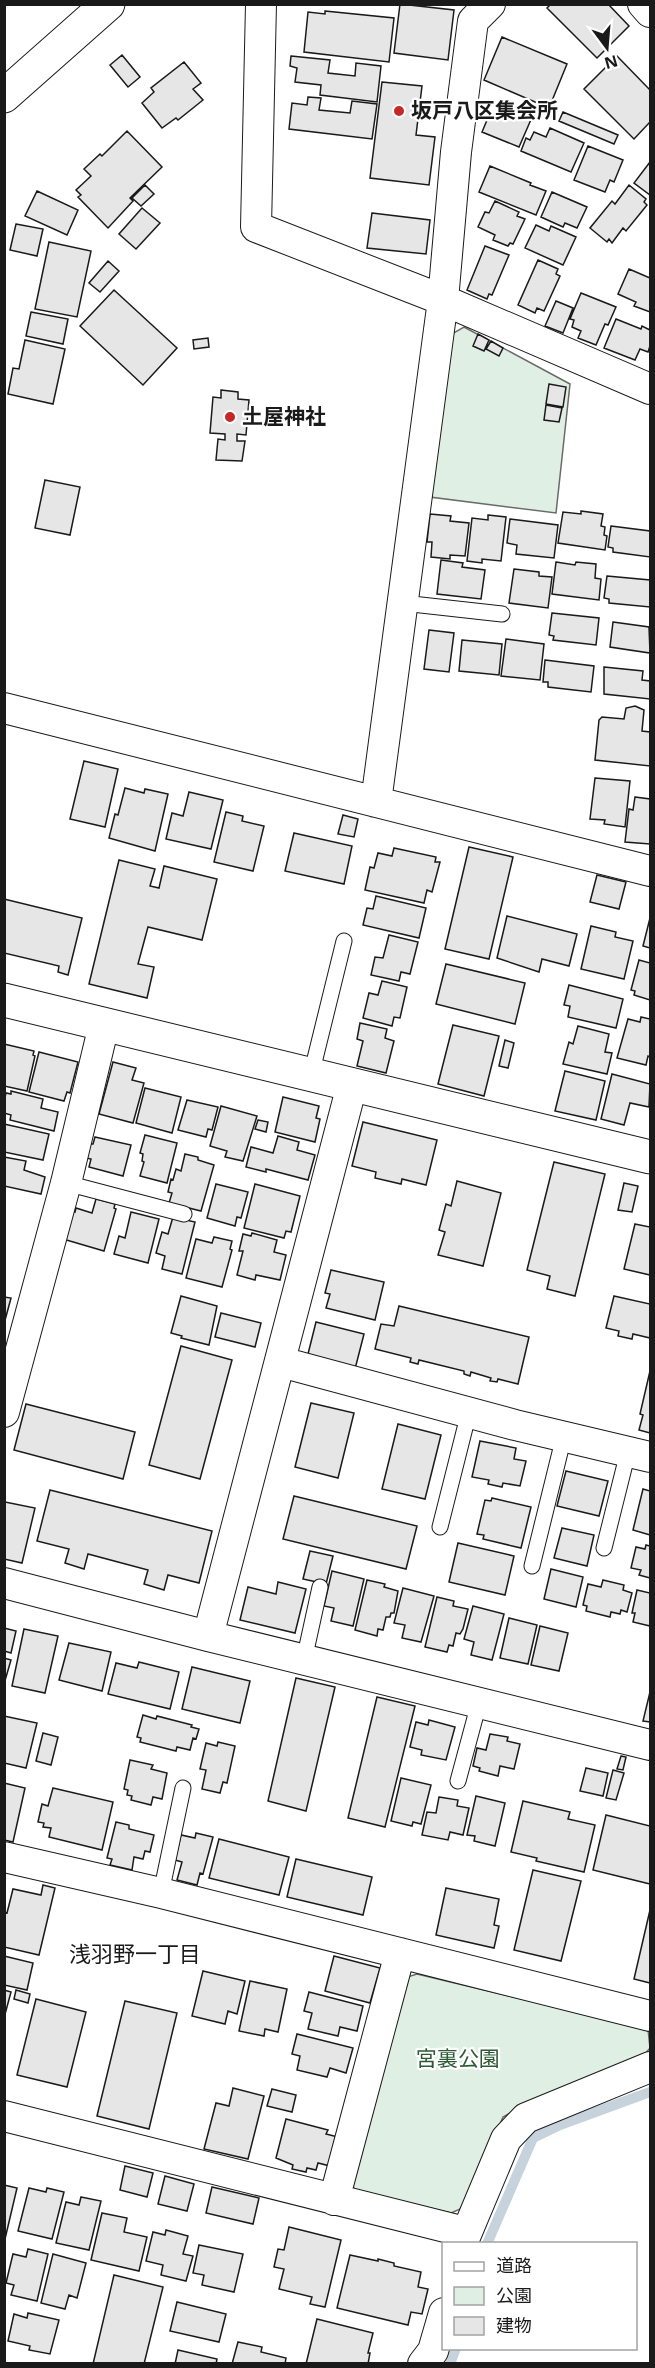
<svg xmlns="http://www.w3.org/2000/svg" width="655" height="2368" font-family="'Open Sans','Noto Sans JP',sans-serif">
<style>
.green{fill:#e0efe3;stroke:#6a6a6a;stroke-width:1.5}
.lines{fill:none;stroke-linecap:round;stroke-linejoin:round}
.stream{stroke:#c6d2dc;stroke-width:10}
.building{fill:#e6e6e6;stroke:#1a1a1a;stroke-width:1.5}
.lane-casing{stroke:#1a1a1a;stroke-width:17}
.street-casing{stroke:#1a1a1a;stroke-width:32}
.secondary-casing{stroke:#1a1a1a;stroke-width:35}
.primary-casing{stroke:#1a1a1a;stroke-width:35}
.lane{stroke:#fff;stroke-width:15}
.street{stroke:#fff;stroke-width:30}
.secondary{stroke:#fff;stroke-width:33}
.primary{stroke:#fff;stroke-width:33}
.poi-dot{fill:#c62828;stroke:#fff;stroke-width:2}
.labels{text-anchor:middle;stroke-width:4.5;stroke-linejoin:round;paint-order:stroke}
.poi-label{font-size:21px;font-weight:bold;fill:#1a1a1a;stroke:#fff;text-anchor:start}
.park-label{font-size:21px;fill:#2b5a34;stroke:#fff}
.neighbourhood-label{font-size:22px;fill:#1a1a1a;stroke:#fff}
</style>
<rect width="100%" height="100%" fill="#fff"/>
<path class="green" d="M464,327l106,57 -14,129 -126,-16 20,-162z
M417,1974l231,55 2,19 -12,14 -100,36 -35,19 -38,90 -14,6 -96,-23 -4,-8 53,-204z"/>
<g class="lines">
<path class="stream" d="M487,2244l46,-106 27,-13 90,-33
M450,2364l6,-16"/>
</g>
<path class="building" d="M400,4l54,6 -6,50 -54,-7z
M551,4h57l21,22 -32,32 -50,-50z
M325,11l69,7 -5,44 -85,-10 4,-40 17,2z
M502,37l65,27 -18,44 -65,-28z
M122,55l18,22 -12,10 -18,-22z
M291,56l39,4 -2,13 27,3 1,-13 25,3 -4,36 -57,-7 1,-10 -26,-3 2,-14 -7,-2z
M617,56l33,34v32l-16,17 -50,-50z
M184,62l17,21 -8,6 10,11 -25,20 -2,-2 -14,10 -20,-25 12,-11 -3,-4z
M382,82l40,4 -6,49 19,2 -6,48 -59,-7z
M308,97l13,1 -2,12 31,3 2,-12 25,3 -5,35 -83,-10 3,-26 15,2z
M503,102l30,13 -14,32 -37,-15 8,-19 7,3z
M563,112l55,23 -4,9 -55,-23z
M550,128l34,15 -13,29 -50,-21 5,-13 4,2 4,-8 12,5z
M127,131l35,36 -32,31 3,3 -25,27 -30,-31 3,-2 -5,-5 15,-14 -7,-7 16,-15 2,2z
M588,146l35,14 -9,22 -4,-2 -5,12 -31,-12z
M650,162v33l-16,-12z
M490,166l41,17 -1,2 16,6 -10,24 -57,-23z
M145,185l9,9 -13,12 -9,-8z
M629,185l17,14 -2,3 3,3 -21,26 -3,-3 -11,15 -3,-4 -2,3 -17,-14 22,-27 3,3z
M37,191l41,19 -11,25 -42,-19z
M552,192l35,15 -10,21 -12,-5 -2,4 -22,-10z
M495,201l24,11 -2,4 8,3 -12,25 -3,-1 -2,3 -15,-6 2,-5 -17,-8 7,-15 4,1z
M142,208l18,15 -24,26 -17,-15z
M372,213l58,7 -4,34 -59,-6z
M16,224l27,5 -6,27 -27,-6z
M536,225l13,6 2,-5 25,11 -13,28 -38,-17z
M49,242l42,9 -14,66 -42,-8z
M485,246l24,9 -17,40 -3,-1 -2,5 -20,-9z
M538,260l20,9 -2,5 4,2 -16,35 -7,-3 -2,5 -17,-8z
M108,261l11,10 -19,21 -11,-9z
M629,269l21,9v34l-16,-6 2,-4 -18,-8z
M114,290l63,58 -34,37 -63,-59z
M581,293l35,14 -8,18 -3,-1 -9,21 -18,-7 3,-7 -9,-4 2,-7 -4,-1z
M556,301l17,7 -10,25 -18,-7z
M31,312l37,7 -5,25 -37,-8z
M616,319l25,10 1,-3 8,4v16l-2,6 -8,-3 -5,11 -31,-12z
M478,334l11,6 -5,11 -11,-5z
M208,338l1,9 -15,2 -1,-9z
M25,340l40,9 -12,55 -45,-10 5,-26 6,1z
M491,341l12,7 -4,8 -13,-7z
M549,384l17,3 -3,20 -17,-3z
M221,390l17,2v7l11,1 -3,35 -9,-1v7h8l-3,20 -26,-1 2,-21 7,1v-6l-15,-1 3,-36 8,1z
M546,405l16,3 -3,14 -15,-2z
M45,480l35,7 -10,48 -35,-7z
M581,511l22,3 -2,12 4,1 -1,8 3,1 -2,14 -47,-7 5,-31 18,2z
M430,514l21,2 -1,5 19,2 -4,33 -15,-1v4l-19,-2 1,-15h-5z
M488,515l18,2 -5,44 -19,-2v4l-15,-2 5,-43 16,2z
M510,519l48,6 -4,33 -38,-4 1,-9 -10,-2z
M611,526l39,5v26l-37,-5v-4l-5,-1z
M441,560l22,3 -1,4 23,3 -4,29 -44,-5z
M556,562l19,3 1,-3 20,2 -1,14 6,1 -2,21 -47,-6z
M514,569l25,3v4l13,1 -4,31 -39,-5z
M607,576l43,4v27l-41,-4v-4l-5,-1z
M552,613l47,5 -3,27 -43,-5 1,-4 -5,-1z
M613,622l36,5 1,26 -40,-6z
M429,630l25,3 -5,39 -25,-3z
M506,639l38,5 -4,36 -39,-4z
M462,640l40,4 -3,31 -40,-4z
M545,660l49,6 -3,26 -43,-5v-5h-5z
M604,667l39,4 -1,9 8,1v18l-46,-5z
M635,706l9,4 -2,21 8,1v34l-55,-6 4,-40 3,-3 22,2 2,-11z
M84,761l34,8 -13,58 -35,-8z
M595,778l35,3 -5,46 -21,-3 1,-4 -15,-1z
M125,788l19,5 1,-4 23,5 -13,57 -46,-13 6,-24 3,1z
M189,792l34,8 -12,49 -45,-10 6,-26 11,3z
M635,797l15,2v45l-25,-2 4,-33 4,1z
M226,812l17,4 -1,5 22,5 -11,45 -39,-9z
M343,815l15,4 -4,18 -16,-3z
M294,833l58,13 -8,38 -59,-13z
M469,847l44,10 -24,102 -44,-10z
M394,848l42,9 -1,5h5l-8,30 -5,-2 -3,13 -59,-13 5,-23 4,1 4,-15 14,3z
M119,860l36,9 -5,17 9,2 5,-22 53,13 -15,61 -54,-13 -10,37 16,3 -7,31 -58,-14z
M597,875l29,7 -7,27 -29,-7z
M376,896l50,12 -7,30 -56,-13 4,-17 6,1z
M4,899l78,19 -14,57 -10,-3 1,-6 -55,-13z
M507,916l70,18 -8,32 -27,-7 -3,13 -42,-14z
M650,918v30l-7,-2z
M591,926l25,6 -1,5 18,4 -9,38 -43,-10z
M389,935l29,7 -8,32 -9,-2 -2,9 -28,-6 4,-18 8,1z
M639,960l11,3v37l-16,-5 1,-4 -4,-1z
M446,964l79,19 -10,41 -79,-20z
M382,981l25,6 -7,31 -6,-1 -2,9 -29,-8 6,-25 9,2z
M569,985l54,14 -7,29 -48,-11 2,-11 -6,-1z
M641,1017l9,2v38l-2,-1 -2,9 -29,-7 11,-39 12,3z
M360,1023l27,6 -2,9 9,3 -8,32 -29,-7 6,-25 -6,-2z
M453,1025l46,11 -15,60 -46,-12z
M578,1026l31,8 -4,18 7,1 -5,21 -44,-10 6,-22 4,2z
M505,1040l9,3 -6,25 -9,-2z
M4,1044l30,7 -1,4 2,1 -8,35 -23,-5z
M39,1052l39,10 -8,31 -3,-1 -3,9 -35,-9z
M113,1062l23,6 -4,12 12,3 -11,40 -34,-9z
M565,1071l40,10 -9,39 -41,-9z
M612,1074l38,10 -1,23 -19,-4 -6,22 -23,-6z
M145,1088l36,9 -9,36 -36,-10z
M11,1091l32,8 -2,9 17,4 -4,19 -44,-11 1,-5 -7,-2v-12l2,-8 5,1z
M283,1097l36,9 -3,12 4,1 -5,23 -40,-10z
M187,1100l31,7 -6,23 -4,-1 -2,8 -28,-7z
M221,1106l36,10 -14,45 -18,-4 2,-6 -17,-5z
M258,1120l10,2 -2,10 -11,-3z
M363,1122l74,18 -11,45 -24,-6 -1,5 -26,-6 1,-6 -24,-6z
M4,1124l45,10 -6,26 -39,-8z
M145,1135l32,8 -10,40 -27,-7 4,-14 -2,-1 1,-7 -3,-1z
M278,1136l21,6 -2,8 18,5 -7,25 -42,-11v3l-20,-5 5,-20 22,6z
M95,1137l36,8 -8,31 -34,-9 2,-8 -5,-1 3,-14h4z
M185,1154l13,3v3l16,5 -13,46 -32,-8 3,-10 -4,-1 3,-13 2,1 3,-11 5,2z
M4,1157l22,4 -2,9 21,7 -4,17 -37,-8z
M554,1162l51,12 -30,122 -28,-7 3,-13 -23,-6z
M457,1181l44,12 -18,73 -45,-11 7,-23 -6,-2 7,-26 5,2z
M624,1183l14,3 -6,26 -14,-2z
M216,1184l32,8 -7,26 -4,-1 -2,9 -28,-8z
M255,1184l45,12 -9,36 -5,-1 -2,7 -40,-10z
M96,1199l19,5 -1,4 2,1 -12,42 -41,-12 8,-28 4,1 1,-4 16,5z
M131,1212l28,7 -11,44 -34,-9 5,-18 6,2z
M173,1217l22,5 -13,52 -20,-5 3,-13 -9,-3 6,-21 6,2z
M635,1224l15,3v48l-26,-6z
M252,1233l25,7 -3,12 12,3 -6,25 -24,-5 -1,5 -18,-5 6,-24h-4l4,-17 8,2z
M214,1237l18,4 -2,8 2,1 -10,37 -36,-9 10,-39 16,4z
M331,1270l53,12 -9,38 -49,-12 4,-14 -5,-1z
M181,1296l36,10 -8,39 -28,-7 1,-2 -11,-3z
M614,1296l36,8v34l-17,-4 -1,5 -14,-3 1,-5 -13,-3z
M4,1297l7,1 -7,26z
M399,1306l130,31 -11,47 -20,-5 -1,3 -7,-1 1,-3 -20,-6 -1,4 -6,-2v-3l-45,-11 -1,4 -8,-2 1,-4 -36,-9 6,-25 13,2z
M221,1313l40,10 -6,24 -40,-10z
M316,1322l48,12 -9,35 -48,-11z
M181,1346l51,14 -32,119 -51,-14z
M650,1371v62l-11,-3 4,-15 -3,-1z
M311,1403l43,10 -16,65 -43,-11z
M26,1404l109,28 -12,47 -109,-29z
M398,1424l43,11 -16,64 -43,-10z
M480,1441l36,7 -2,11 12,2 -6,25 -17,-3 -1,4 -14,-3 1,-4 -17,-3z
M566,1471l42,10 -9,35 -42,-10z
M643,1489l7,2v44l-17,-5z
M50,1490l162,41 -13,52 -31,-8 -4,15 -20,-6 4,-14 -60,-16 -4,15 -19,-6 4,-14 -32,-8z
M294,1496l123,30 -11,43 -123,-30z
M492,1498l39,9 -10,41 -38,-9 1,-4 -7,-1 8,-34 6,1z
M5,1502l30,6 -13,55 -18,-4z
M562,1528l32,7 -7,31 -33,-8z
M458,1543l56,13 -9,39 -56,-13z
M646,1545l4,1v32l-11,-3 2,-5 -10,-2 5,-21 9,2z
M310,1551l23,5 -7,28 -23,-5z
M551,1569l32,8 -7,30 -32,-8z
M332,1571l32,8 -11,47 -22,-5 3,-13 -10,-2z
M367,1580l18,4 -1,3 14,4 -4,22h-3l-1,4h-4l-3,13 -5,-1 -1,7 -22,-6z
M603,1580l21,5 -1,5 9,3 -5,19 -6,-2 -1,4 -9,-2 -1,5 -24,-6 1,-5 -4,-1 5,-21 13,3z
M278,1582l28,7 -11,44 -55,-13 8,-33 28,7z
M403,1588l31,8 -13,46 -19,-4 3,-13 -11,-2z
M637,1590l13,3v33l-17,-4 2,-9h-3z
M437,1597l17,4 -1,5 15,3 -5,20 -3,5 -4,-1 -3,13 -4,-1 -2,7 -22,-5z
M473,1606l31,8 -12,46 -21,-5 3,-13 -10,-3z
M509,1618l28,7 -9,39 -28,-6z
M540,1626l28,7 -9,38 -28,-6z
M4,1628l12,3 -5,22 -7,-2z
M24,1629l34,7 -13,57 -33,-7z
M69,1643l42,9 -9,39 -43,-11z
M4,1658l7,2 -7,24z
M139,1662l40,10 -9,37 -62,-15 8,-31 21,5z
M192,1667l58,14 -10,42 -58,-14z
M296,1678l39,9 -29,124 -38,-10z
M650,1692v30l-7,-1z
M377,1697l38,9 -30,121 -37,-9z
M143,1715l13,4 1,-3 35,9 -1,2 8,2 -3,10 -3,-1 -3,12 -13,-3 -1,4 -36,-9 1,-4 -4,-1z
M4,1716l33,7 -11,45 -22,-5z
M429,1720l26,7 -9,33 -25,-5 1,-5 -12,-3 6,-25 12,3z
M43,1733l15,4 -7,28 -15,-4z
M490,1734l18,3 -1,4 13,3 -6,25 -14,-3 -2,10 -19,-5 1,-3 -7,-2 4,-18 9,2z
M218,1742l17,4 -8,37 -4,-1 -3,11 -18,-4 4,-19 -6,-1 6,-26 11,3z
M621,1756l5,1 -3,13 -6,-1z
M130,1760l23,5 -2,4 16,4 -5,26 -9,-2 -2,8 -20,-5 1,-4 -5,-1 1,-5 -4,-1z
M586,1768l22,5 -5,23 -23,-5z
M613,1770l11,3 -8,27 -10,-2z
M401,1778l30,7 -10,39 -8,-2 -1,4 -21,-5z
M4,1783l21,5 -12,54 -9,-2z
M53,1788l60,14 -11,48 -53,-13 2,-9 -8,-1 1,-4 -6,-1 4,-18 6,2z
M476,1796l29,7 -10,43 -21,-5 1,-5 -8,-1z
M439,1797l19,3 -1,6 12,2 -6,27 -13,-3 -2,8 -26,-5 5,-23 9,1z
M523,1801l47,11 -2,7 27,6 -11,47 -48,-11 1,-3 -26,-6z
M606,1815l44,11v58l-57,-14z
M116,1822l13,3v4l25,6 -4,17 -5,-1 -2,8 -9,-2 -2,13 -22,-5 2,-6 -5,-1z
M196,1833l17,4 -10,37 -3,-1 -3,12 -20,-5 5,-18 -7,-2 6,-25 14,3z
M219,1839l70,18 -10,38 -70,-17z
M296,1859l76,18 -9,38 -76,-18z
M533,1870l48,11 -20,80 -47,-11z
M43,1885l12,3 -16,67 -35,-8v-35l3,1 6,-24 28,6z
M446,1888l53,11 -5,26 5,1 -5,22 -58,-13z
M650,1910v73l-16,-4z
M4,1956l29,7 -6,27 -23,-5z
M334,1956l46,12 -10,35 -45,-12z
M203,1971l42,10 -8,33 -9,-3 -3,13 -33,-8z
M250,1981l37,8 -9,43 -13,-3 -1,7 -25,-5z
M4,1990l7,2 -7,26z
M16,1990l14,4 -2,9 -14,-4z
M309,1992l54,14 -6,25 -17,-4 -2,9 -30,-7 4,-16 -8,-2z
M36,1999l50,13 -19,75 -50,-12z
M125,2001l52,12 -28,116 -52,-13z
M297,2034l56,14 -7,25 -16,-5 -3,9 -30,-7 3,-14 -8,-2z
M233,2088l31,8 -16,63 -44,-10 12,-46 13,3z
M272,2089l24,6 -4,17 -25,-6z
M286,2119l42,11 -2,4 12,3 -8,29 -12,-3 -2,7 -9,-2 -1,4 -14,-3 1,-4 -17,-7z
M125,2166l28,7 -6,24 -27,-7z
M165,2176l29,8 -7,27 -29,-7z
M4,2185l13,3 -12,51 -1,-1z
M212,2187l47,11 -6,26 -47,-11z
M29,2188l17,4 1,-4 17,4 -12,47 -34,-8z
M81,2197l20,4 -12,49 -33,-7 10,-41 13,3z
M102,2213l25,5 -3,14 23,5 -8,34 -48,-11z
M289,2227l52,13 -16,67 -15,-3 2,-7 -33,-8 5,-20 -10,-2 4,-18 6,1z
M166,2230l22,6 -5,18 10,2 -7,25 -25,-6 2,-10 -17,-4 7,-29 12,3z
M199,2245l44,9 -9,38 -32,-7 2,-10 -11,-2z
M28,2249l20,5 -11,47 -26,-6 3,-10 -8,-2 7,-29 13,3z
M53,2254l33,9 -9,35 -8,-3 -4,14 -24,-6z
M350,2255l28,6v-2l16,4v3l27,6 -3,15 10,2 -6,25 -11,-2 -3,13 -71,-17z
M114,2275l49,12 -19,77h-51z
M177,2302l49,12 -7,28 -49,-11z
M28,2313l31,7 -9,34 -21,-4 1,-4 -22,-5 6,-27 13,4z
M317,2319l56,14 -5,20h2l-2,11h-62z
M238,2342l24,5 -1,5 25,6 -1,6h-53z
M178,2350l39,9 -1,5h-41z"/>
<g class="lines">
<g class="lane-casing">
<path id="lane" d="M403,603l99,11
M311,1075l33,-134
M66,1183l118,31
M440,1527l29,-115
M604,1548l24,-96
M532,1566l32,-130
M304,1660l16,-73
M458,1781l21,-78
M161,1893l22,-105"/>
</g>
<g class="street-casing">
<path id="street" d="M261,4l-5,223 187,73 13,-148 17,-131 17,-17
M643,4l7,8
M4,708l646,163
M376,802l67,-502 207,89
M281,1362l234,63 135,32
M4,1412l62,-229 38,-158
M4,1583l204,53 442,109
M208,1636l144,-551
M4,1857l157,36 489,123
M4,2116l461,116
M334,2200l66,-247
M462,2244l44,-105 20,-21 124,-51
M423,2364l10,-13 11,-38"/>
</g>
<g class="secondary-casing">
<path id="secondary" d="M4,1000l646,157"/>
</g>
<g class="primary-casing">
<path id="primary" d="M4,96l104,-92"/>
</g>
<use href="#lane" class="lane"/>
<use href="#street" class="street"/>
<use href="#secondary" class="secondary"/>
<use href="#primary" class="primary"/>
</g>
<g class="poi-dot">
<circle cx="399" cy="111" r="6"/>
<circle cx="230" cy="417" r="6"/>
</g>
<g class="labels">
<g class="poi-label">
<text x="411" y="118">坂戸八区集会所</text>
<text x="242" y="424">土屋神社</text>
</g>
<g class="park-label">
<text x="458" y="2066">宮裏公園</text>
</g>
<g class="neighbourhood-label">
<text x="135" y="1962">浅羽野一丁目</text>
</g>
</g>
<rect width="655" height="2368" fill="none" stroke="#1a1a1a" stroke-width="12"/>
<rect x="442" y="2242" width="195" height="108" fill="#ffffff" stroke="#a3a3a3" stroke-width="1.5"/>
<rect x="454" y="2262" width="30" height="9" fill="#ffffff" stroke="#a3a3a3" stroke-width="1.5"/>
<text x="496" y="2272" font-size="18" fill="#1a1a1a">道路</text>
<rect x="454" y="2287" width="30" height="18" fill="#e0efe3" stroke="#a3a3a3" stroke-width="1.5"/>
<text x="496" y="2302" font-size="18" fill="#1a1a1a">公園</text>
<rect x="454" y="2317" width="30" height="18" fill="#e6e6e6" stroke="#a3a3a3" stroke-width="1.5"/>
<text x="496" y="2332" font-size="18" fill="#1a1a1a">建物</text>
<g transform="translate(607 48) rotate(164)" stroke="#ffffff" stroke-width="4.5" paint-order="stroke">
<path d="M0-4.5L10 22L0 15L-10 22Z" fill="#1a1a1a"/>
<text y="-9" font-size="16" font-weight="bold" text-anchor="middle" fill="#1a1a1a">N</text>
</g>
</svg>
